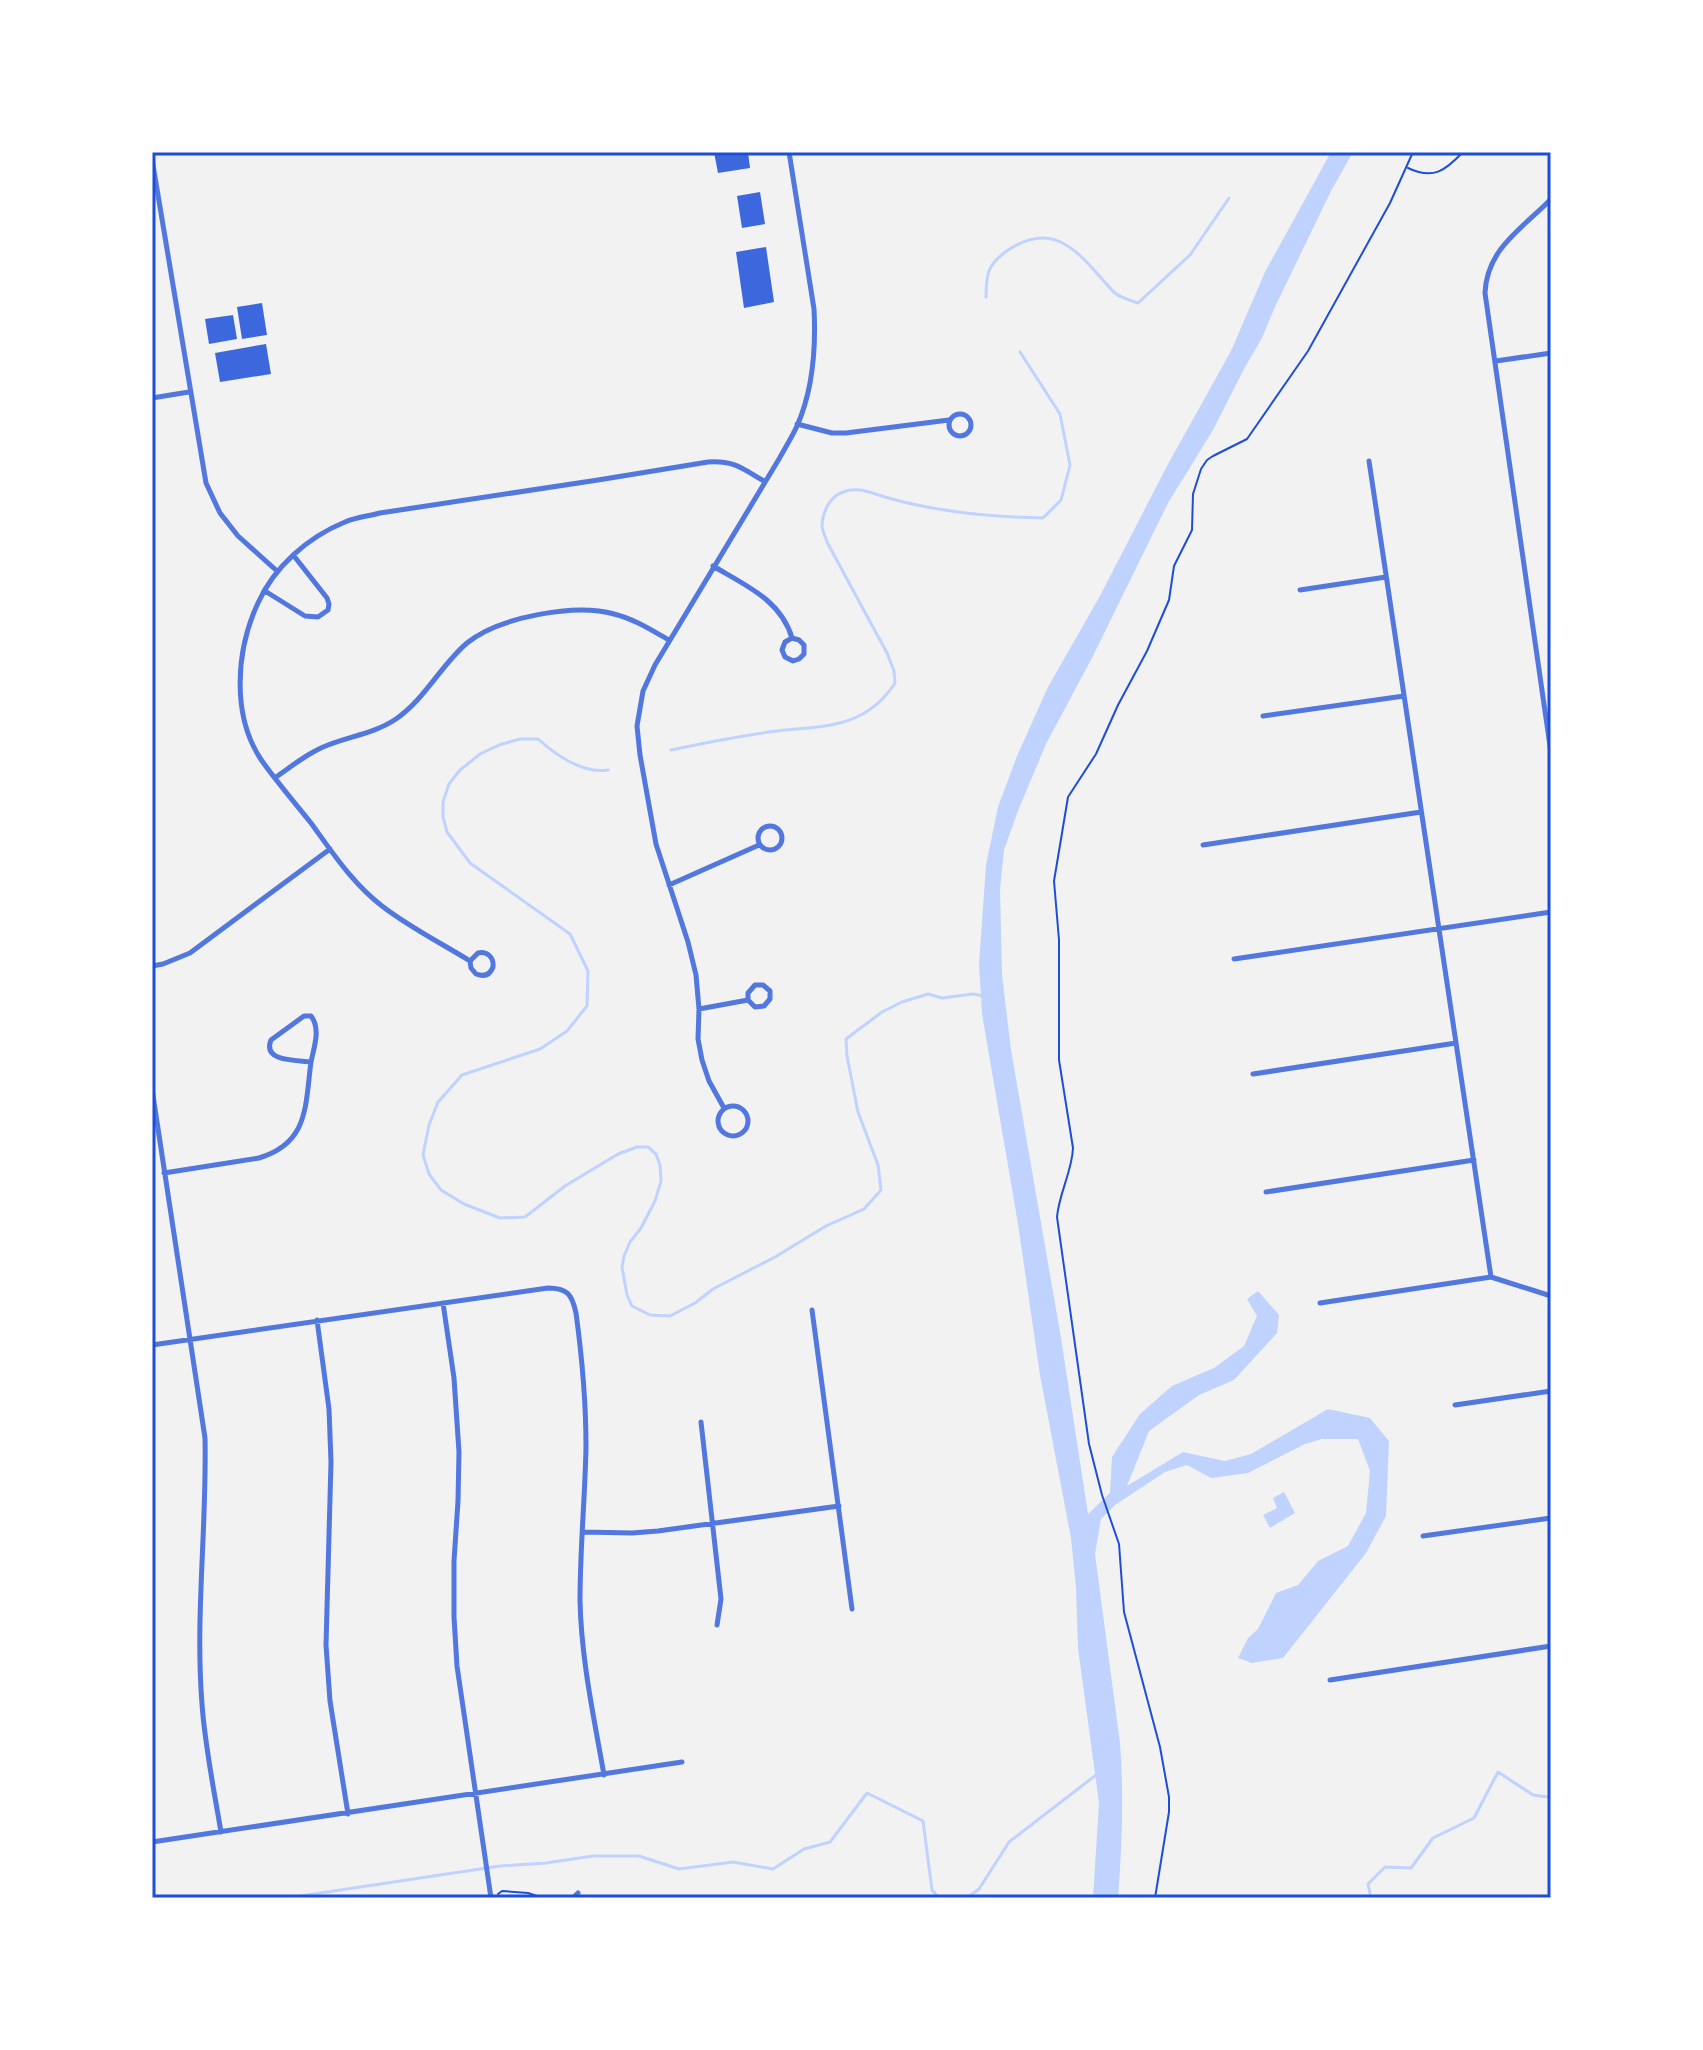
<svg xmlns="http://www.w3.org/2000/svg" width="1703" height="2050" font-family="'Titillium Web',sans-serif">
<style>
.water{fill:#bfd3fe}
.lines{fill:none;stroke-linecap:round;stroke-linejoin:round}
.stream{stroke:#bfd3fe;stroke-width:3}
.building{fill:#3d67dc}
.path{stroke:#1d4ed8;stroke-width:2}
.minor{stroke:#5277de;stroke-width:5}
.neatline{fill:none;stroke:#1d4ed8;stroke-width:3}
</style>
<rect width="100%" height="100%" fill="#f2f2f2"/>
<path class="water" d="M1331,152h22l-22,39 -57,118 -12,29 -18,31 -31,61 -45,73 -75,153 -47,88 -27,64 -15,42 -4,39 2,86 9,75 50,288 27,176 22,-21 2,-36 28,-43 32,-28 42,-18 30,-22 13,-30 -10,-17 11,-8 21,24 -2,18 -43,47 -35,15 -50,36 -22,55 56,-34 42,9 26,-7 77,-45 42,9 19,23 -3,75 -20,37 -83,105 -31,5 -14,-5 10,-20 10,-9 18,-36 22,-8 20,-24 30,-15 18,-33 4,-42 -12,-32h-36l-17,5 -57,29 -37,5 -24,-13 -22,7 -50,33 -14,14 -6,35 25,189c4,51 2,103 -2,155h-25l6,-95 -21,-155 -2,-61 -5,-49 -31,-163 -22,-151 -36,-210 -3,-50 7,-99 12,-58 19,-51 31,-69 53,-93 66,-128 64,-115 34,-79z
M1284,1492l11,21 -25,15 -7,-13 14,-7 -4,-10z"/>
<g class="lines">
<path class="stream" d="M986,297c0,-24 2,-33 22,-47 43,-28 66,-3 94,29 4,4 8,10 13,14 6,5 15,7 23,10l52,-48 39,-57
M671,750c33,-7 65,-13 98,-18 49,-7 94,0 126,-49l-1,-12 -7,-18 -59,-109c-2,-5 -5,-12 -6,-17 0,-14 7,-30 21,-35 14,-6 28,1 42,5 51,15 104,20 158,21l18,-18 9,-35 -10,-51 -40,-62
M608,770c-26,4 -52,-15 -70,-31h-18l-21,6 -19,9 -20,16 -11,14 -6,18v15l4,15 23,31 100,71 18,37 -1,35 -20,25 -27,18 -78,26 -24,27 -9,23 -6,30 6,19 12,16 23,14 36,14 25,-1 40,-31 53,-32 19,-7h11l8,7 4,11 1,16 -6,20 -14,27 -11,14 -6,14 -2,11 5,28 5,11 18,9 20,1 25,-13 18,-14 62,-32 51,-31 38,-17 17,-19 -3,-25 -20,-53 -11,-56 -1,-17 36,-27 20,-10 26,-8 14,4 31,-4 11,2
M287,1898l213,-32 46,-3 47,-7h46l40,13 54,-7 40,7 31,-20 26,-7 37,-49 56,28 9,69 7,8
M967,1898l12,-9 30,-47 87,-67
M1371,1898l-3,-14 17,-17 26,1 22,-30 41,-20 24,-46 35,23 15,2 3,-2"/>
</g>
<path class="building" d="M714,152h34l2,16 -32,5z
M760,192l5,32 -23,4 -5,-32z
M766,247l8,55 -30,6 -8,-56z
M262,303l5,32 -25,4 -5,-32z
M233,315l4,24 -28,5 -4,-25z
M266,344l5,30 -51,8 -5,-29z"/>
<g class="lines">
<path class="path" d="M1408,168c25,12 37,3 55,-16
M498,1894l4,-3 26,2 15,5
M1155,1898l14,-86v-15l-9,-50 -36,-135 -5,-68 -17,-49 -13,-51 -32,-227c2,-24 15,-45 16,-69l-14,-88v-120l-5,-59 14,-84 28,-43 22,-49 29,-54 22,-51 5,-34 18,-36 1,-36 8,-25 6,-9 6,-4 34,-17 61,-88 82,-148 23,-51"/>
<path class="minor" d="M152,159l54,324 14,30 18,23 39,35
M1551,199c-29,30 -64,49 -66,94l66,460
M1496,361l55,-8
M152,398l37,-6
M949 425a11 11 0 1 1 22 0a11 11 0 1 1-22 0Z
M797,424l35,9h14l103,-13
M1369,461l122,816
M713,566c32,19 68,34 79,72l7,2 5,5v9l-5,5 -6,2 -8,-4 -3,-7 3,-8 7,-4
M1300,590l86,-13
M265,591l40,25 13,1 10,-7 1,-6 -2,-6 -33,-42
M1263,716l141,-20
M276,777c16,-11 33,-25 52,-32 23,-9 47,-12 68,-26 29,-20 45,-54 71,-76 32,-26 108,-40 147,-29 20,5 37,16 55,26
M758 838a12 12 0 1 1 24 0a12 12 0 1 1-24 0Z
M1203,845l218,-33
M669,885l90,-40
M1234,959l317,-47
M470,961l8,-8c9,-2 16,4 15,14 -3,8 -9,10 -17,7l-5,-6 -1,-7c-29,-18 -61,-34 -88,-55 -29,-22 -50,-54 -71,-83 -16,-20 -34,-41 -49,-62 -31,-45 -26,-111 -4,-158 16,-36 50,-66 87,-81 11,-5 24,-6 35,-9l218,-33 110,-18c26,-2 35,7 56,19
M152,966l11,-2 27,-11 140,-104
M699,1009l49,-9 7,7 9,-1 6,-7v-8l-7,-6h-8l-7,8v7
M304,1016h7c10,13 3,31 0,46 -14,-2 -49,0 -40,-22z
M1253,1074l203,-31
M152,1089l53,349c2,89 -10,178 -3,266 3,43 12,86 19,128
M718 1121a15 15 0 1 1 30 0a15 15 0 1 1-30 0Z
M724,1108l-15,-27 -7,-21 -4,-21 1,-30 -3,-34 -8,-33 -32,-98 -16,-89 -3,-29 6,-35 12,-26 124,-206c6,-11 13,-22 18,-33 16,-36 19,-78 17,-117l-25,-157
M164,1173l95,-15c50,-15 46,-52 52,-96
M1266,1192l208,-32
M443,1303l11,75 5,74 -1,49 -4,60v56l3,49 34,232
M1320,1303l171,-26 60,19
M812,1310l40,299
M317,1320l12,89 2,53 -5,183 4,56 18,113
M152,1345l396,-57c19,0 24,6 28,25 6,44 10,88 10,134 -1,51 -6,102 -6,153 1,58 14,118 24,175
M1455,1405l96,-14
M701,1422l20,177 -4,26
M583,1532l49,1 26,-2 181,-25
M1423,1536l128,-18
M1330,1680l221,-34
M152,1842l530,-80
M573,1898l5,-5"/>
</g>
<rect width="1703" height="2050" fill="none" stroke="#ffffff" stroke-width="308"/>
<rect x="154" y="154" width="1395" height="1742" class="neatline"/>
</svg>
